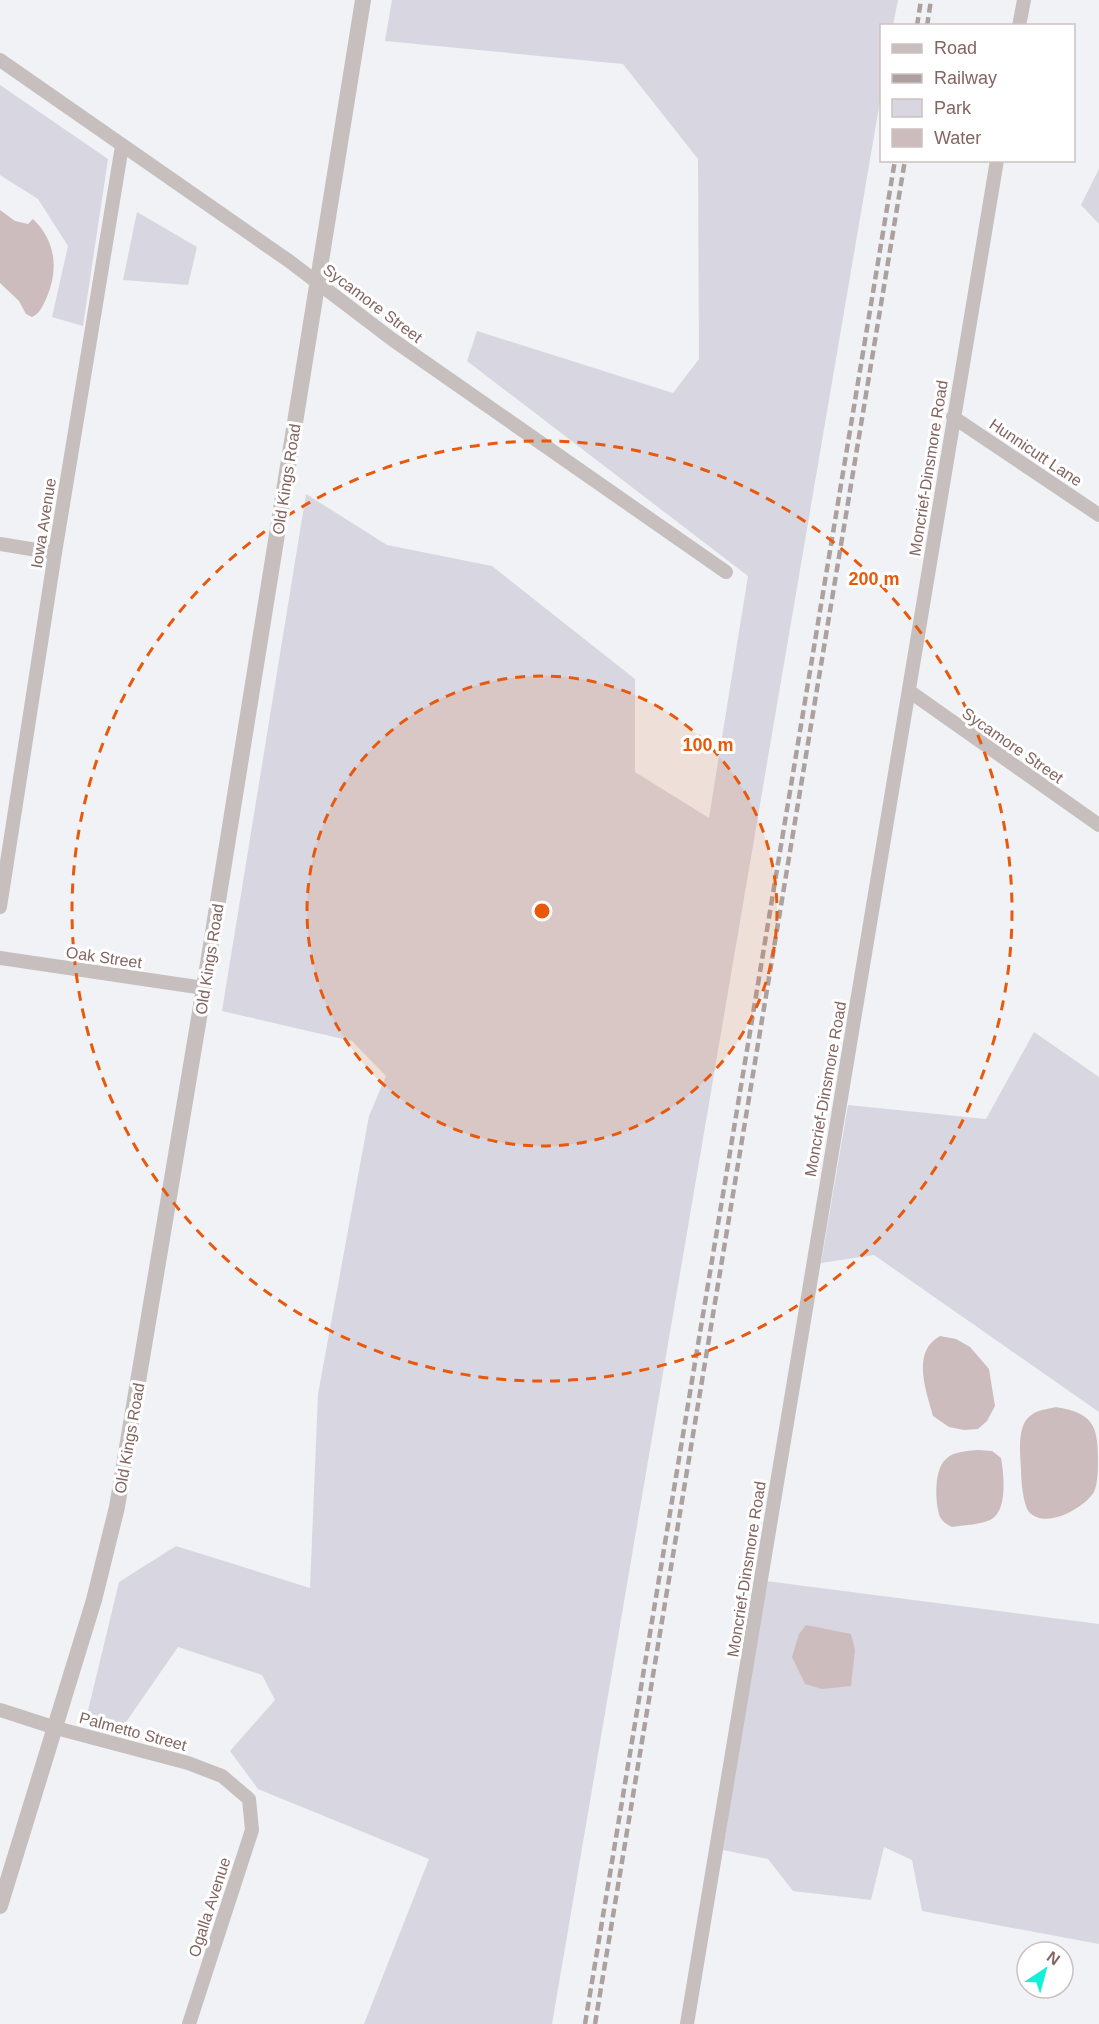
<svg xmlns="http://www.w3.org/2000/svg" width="1099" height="2024" font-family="Arial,sans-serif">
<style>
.green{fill:#d8d6e1}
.water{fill:#cdbcbd}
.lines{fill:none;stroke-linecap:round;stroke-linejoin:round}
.minor{stroke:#c7bfbe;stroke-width:14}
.tertiary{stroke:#c7bfbe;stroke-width:16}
.rail{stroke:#aca19f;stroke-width:4.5;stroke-dasharray:9 4.5;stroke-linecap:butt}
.ring{fill:none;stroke:#e8590c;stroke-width:3;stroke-dasharray:10 8}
.labels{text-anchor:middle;stroke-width:6;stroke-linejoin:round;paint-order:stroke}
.street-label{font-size:16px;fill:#836561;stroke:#fff}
.centre{fill:#e8590c;stroke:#fff;stroke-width:3}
.ring-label{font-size:18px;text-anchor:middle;font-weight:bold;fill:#e8590c;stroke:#fff;stroke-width:6;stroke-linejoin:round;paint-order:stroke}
</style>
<rect width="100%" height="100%" fill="#f0f2f5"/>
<path class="green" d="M392,0h506l-5,25 -11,1 -1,69 -329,1929h-188l65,-165 -171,-70 -28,-38 45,-51 -13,-25 -84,-28 -54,78 -38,-6 33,-137 57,-36 134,42 8,-194 51,-278 17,-40 -34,-35 -130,-30 84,-517 81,51 105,21 143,113v93l74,46 39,-242 -281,-215 10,-30 196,62 26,-34 -1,-200 -75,-95 -238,-23z
M0,85l108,74 -25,167 -31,-9 16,-71 -30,-47 -38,-24z
M1099,169v55l-18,-19z
M137,212l60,35 -9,38 -65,-5z
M1034,1032l65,45v335l-225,-157 -53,8 27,-158 138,14z
M766,1581l333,43v320l-177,-33 -10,-51 -28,-13 -13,53 -78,-9 -25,-32 -45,-9z"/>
<path class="water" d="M0,210l15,11 13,3 5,-5c23,22 26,51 13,80 -4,8 -6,14 -14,18l-6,-3 -7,-13 -19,-18z
M940,1336l16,3 14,8 19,22 6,37 -8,15 -9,8 -14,1 -15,-3 -16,-11c-7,-26 -22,-64 7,-80z
M1056,1407c36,6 42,17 42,53 0,9 0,23 -4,32 -10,16 -47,37 -64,21 -7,-6 -9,-35 -9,-44 -1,-16 -4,-43 9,-53 7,-6 17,-7 26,-9z
M978,1450l14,1 9,7c3,16 7,54 -11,62 -11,5 -26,5 -38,7 -6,-3 -11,-6 -13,-13 -4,-14 -5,-45 7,-55 8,-8 22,-8 32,-9z
M806,1625l45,9 4,16 -4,36 -29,3 -17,-5 -13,-27 7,-23z"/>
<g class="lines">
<path class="minor" d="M1019,26l5,-26
M0,60l289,201 104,79 333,232
M953,417l146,98
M0,544l55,9
M909,691l190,134
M0,907l55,-354 67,-407
M0,958l204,30
M0,1710l56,18 132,35 34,13 27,23 3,31 -63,194
M687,2024l310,-1864"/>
<path class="tertiary" d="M0,1906l94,-306 23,-93 87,-519 159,-988"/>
<path class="rail" d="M917,26l4,-26
M927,26l4,-26
M585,2024l310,-1864
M595,2024l310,-1864"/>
</g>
<circle cx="542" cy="911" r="235" fill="#e8590c" fill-opacity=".12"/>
<g class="ring">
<circle cx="542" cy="911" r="235"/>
<circle cx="542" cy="911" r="470"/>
</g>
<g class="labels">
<g class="street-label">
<text transform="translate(373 303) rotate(37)" y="6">Sycamore Street</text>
<text transform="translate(1036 452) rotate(34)" y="6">Hunnicutt Lane</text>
<text transform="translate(928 468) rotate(-81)" y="6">Moncrief-Dinsmore Road</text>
<text transform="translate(286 479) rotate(-81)" y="6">Old Kings Road</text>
<text transform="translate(43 523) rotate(-81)" y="6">Iowa Avenue</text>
<text transform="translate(1013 745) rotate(35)" y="6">Sycamore Street</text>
<text transform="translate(104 957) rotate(8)" y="6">Oak Street</text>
<text transform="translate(209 959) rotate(-81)" y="6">Old Kings Road</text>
<text transform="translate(825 1089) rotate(-80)" y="6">Moncrief-Dinsmore Road</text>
<text transform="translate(129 1438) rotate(-80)" y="6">Old Kings Road</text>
<text transform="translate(746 1569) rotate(-81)" y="6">Moncrief-Dinsmore Road</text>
<text transform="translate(133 1731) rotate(15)" y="6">Palmetto Street</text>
<text transform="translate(209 1907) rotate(-72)" y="6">Ogalla Avenue</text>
</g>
</g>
<circle cx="542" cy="911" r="9" class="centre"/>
<g class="ring-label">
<text x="874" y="585">200 m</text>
<text x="708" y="751">100 m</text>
</g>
<rect x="880" y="24" width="195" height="138" fill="#ffffff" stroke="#cdc1c0" stroke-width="1.5"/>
<rect x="892" y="44" width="30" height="9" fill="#c7bfbe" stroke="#cdc1c0" stroke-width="1.5"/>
<text x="934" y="54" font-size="18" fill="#836561">Road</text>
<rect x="892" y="74" width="30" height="9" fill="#aca19f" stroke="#cdc1c0" stroke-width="1.5"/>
<text x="934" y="84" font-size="18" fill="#836561">Railway</text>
<rect x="892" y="99" width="30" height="18" fill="#d8d6e1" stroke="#cdc1c0" stroke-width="1.5"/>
<text x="934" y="114" font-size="18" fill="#836561">Park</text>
<rect x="892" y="129" width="30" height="18" fill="#cdbcbd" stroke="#cdc1c0" stroke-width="1.5"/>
<text x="934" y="144" font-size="18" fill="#836561">Water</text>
<g transform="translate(1045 1970) rotate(36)"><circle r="28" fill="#ffffff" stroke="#cdc1c0" stroke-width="1.5"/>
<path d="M0-4.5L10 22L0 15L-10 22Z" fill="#16efd7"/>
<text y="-9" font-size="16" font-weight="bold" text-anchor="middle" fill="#836561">N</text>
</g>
</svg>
